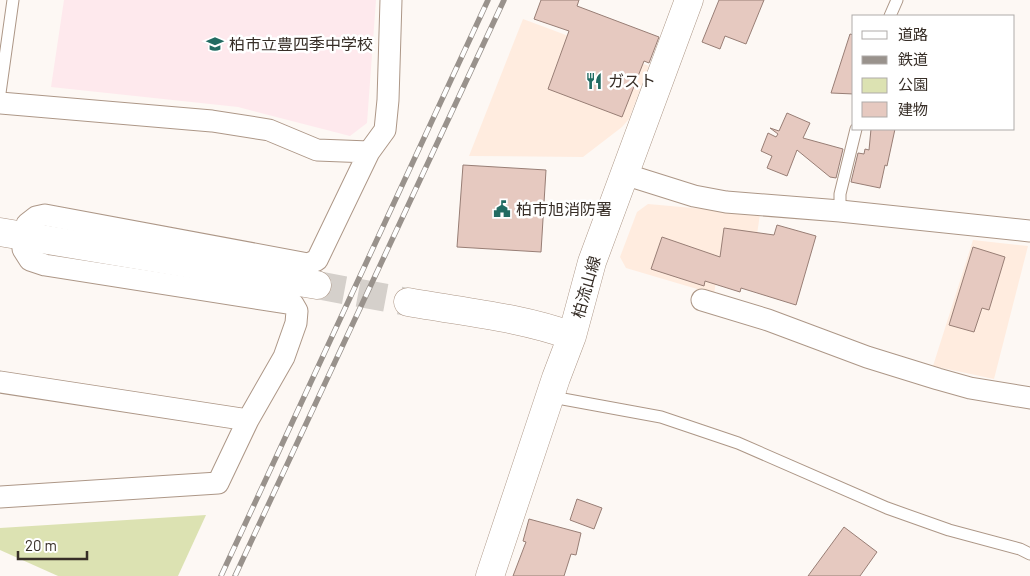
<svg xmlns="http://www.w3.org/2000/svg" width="1030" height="576" font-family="Barlow,'Noto Sans JP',sans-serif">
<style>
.built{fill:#ffecdf}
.education{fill:#fee9ed}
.green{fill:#dce2b2}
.building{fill:#e6c9c0;stroke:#987e75}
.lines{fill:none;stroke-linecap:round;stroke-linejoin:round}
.secondary-tunnel{stroke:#d5d0cb;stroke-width:28;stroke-dasharray:28 14;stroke-linecap:butt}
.lane-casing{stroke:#ad9787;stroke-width:13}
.street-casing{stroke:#ad9787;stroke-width:23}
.secondary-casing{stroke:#ad9787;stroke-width:29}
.lane{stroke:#fff;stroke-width:11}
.street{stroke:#fff;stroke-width:21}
.secondary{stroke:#fff;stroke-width:28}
.rail-casing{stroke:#99928c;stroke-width:5.5}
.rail{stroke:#fff;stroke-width:4;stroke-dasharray:11;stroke-linecap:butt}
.labels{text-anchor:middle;stroke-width:5;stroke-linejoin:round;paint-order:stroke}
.poi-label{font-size:16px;fill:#372e27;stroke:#fff;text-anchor:start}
.street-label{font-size:16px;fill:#372e27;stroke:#fff}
</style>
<rect width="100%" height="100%" fill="#fdf8f4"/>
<path class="built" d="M523,19l126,47 -20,53 -7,8 -39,30 -114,-1z
M648,204l112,10 -6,41 -33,-5 -7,44 -88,-26 -6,-11 17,-45z
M973,240l55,6 -34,133 -61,-13z"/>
<path class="education" d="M64,0h312l-9,123 -17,13 -112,-29 -187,-20z"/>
<path class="green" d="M206,515l-28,61h-120l-58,-26v-22z"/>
<path class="building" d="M541,0h38l-2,6 82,31 -10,26 -5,-2 -22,56 -74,-28 21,-58 -35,-12z
M719,0h45l-18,44 -21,-8 -5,13 -18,-7z
M850,34l4,1v59l-23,-1z
M787,113l23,10 -7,15 40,11 -7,29 -6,-1 -33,-27 -10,26 -20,-8 5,-12 -11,-5 7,-18 8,4 2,-3 -8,-6 9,3z
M871,129h24l-8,37 -2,-1 -5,23 -29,-6 7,-29 6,1 1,-5 4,1z
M463,165l83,5 -5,82 -84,-5z
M777,225l39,11 -20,69 -55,-17 -1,4 -35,-11 -1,5 -53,-17 11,-32 58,20 4,-29 50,7z
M973,247l32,10 -16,53 -7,-2 -8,24 -25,-7z
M577,499l25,9 -8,21 -24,-9z
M529,519l52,14 -5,22 -5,-1 -7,22h-51l13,-34 -3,-1z
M844,527l33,25 -17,24h-52z"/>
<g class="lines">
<path class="secondary-tunnel" d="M317,285l91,17"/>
<g class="lane-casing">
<path id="lane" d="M890,16l7,-16
M0,93l13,-93
M840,211v-17l16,-65
M563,399l98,18 77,26 149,65 62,22 71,19 10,5"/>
</g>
<g class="street-casing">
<path id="street" d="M0,103l212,18 57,9 48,20 52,2 16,-22 3,-30 3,-100
M624,174l70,22 32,6 114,9 190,20
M702,300l66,20 99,37 71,22 32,9 60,10
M0,382l248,38
M0,497l218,-14 30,-63 36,-63 12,-34 1,-12 -4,-7 -248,-39 -15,-5 -7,-11 4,-25 9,-7 9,-2 263,49 9,-4 52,-108"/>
</g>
<g class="secondary-casing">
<path id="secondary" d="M0,232l317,53
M408,302c55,10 112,15 164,34
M490,576l66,-198 16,-42 20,-74 97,-262"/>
</g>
<use href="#lane" class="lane"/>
<use href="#street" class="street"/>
<use href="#secondary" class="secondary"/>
<g class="rail-casing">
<path id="rail" d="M221,576l267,-576
M235,576l269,-576"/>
</g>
<use href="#rail" class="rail"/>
</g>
<defs>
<g id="school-bare" transform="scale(1.35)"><path d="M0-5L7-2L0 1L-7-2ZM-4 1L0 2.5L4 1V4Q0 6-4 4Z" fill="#226b62" stroke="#fff" stroke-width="2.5" paint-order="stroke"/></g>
<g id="restaurant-bare" transform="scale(1.35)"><path d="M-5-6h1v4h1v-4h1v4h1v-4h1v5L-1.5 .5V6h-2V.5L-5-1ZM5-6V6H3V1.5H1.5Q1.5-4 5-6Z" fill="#226b62" stroke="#fff" stroke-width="2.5" paint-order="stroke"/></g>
<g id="civic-bare" transform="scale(1.35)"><path d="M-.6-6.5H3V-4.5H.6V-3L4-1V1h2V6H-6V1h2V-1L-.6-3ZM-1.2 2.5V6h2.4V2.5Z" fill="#226b62" stroke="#fff" stroke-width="2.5" paint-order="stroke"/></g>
</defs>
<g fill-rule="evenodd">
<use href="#school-bare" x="215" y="44"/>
<use href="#restaurant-bare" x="594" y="81"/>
<use href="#civic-bare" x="502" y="209"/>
</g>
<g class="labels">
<g class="poi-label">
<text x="229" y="50">柏市立豊四季中学校</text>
<text x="608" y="87">ガスト</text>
<text x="516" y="215">柏市旭消防署</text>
</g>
<g class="street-label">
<text transform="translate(586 287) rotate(-74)" y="6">柏流山線</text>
</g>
</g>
<rect x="852" y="15" width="162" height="115" fill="#ffffff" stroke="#afaba9"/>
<rect x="862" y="31" width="25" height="8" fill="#ffffff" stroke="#afaba9"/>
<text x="898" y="40" font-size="15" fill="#372e27">道路</text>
<rect x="862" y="56" width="25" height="8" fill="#99928c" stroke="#afaba9"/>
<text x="898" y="65" font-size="15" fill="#372e27">鉄道</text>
<rect x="862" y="78" width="25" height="15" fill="#dce2b2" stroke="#afaba9"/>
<text x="898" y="90" font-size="15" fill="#372e27">公園</text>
<rect x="862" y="102" width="25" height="15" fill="#e6c9c0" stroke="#afaba9"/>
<text x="898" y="115" font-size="15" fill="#372e27">建物</text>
<path d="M18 551v8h69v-8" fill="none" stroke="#372e27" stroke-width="2.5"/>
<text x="25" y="551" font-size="15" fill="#372e27" stroke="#ffffff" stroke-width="4" paint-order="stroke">20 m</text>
</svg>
